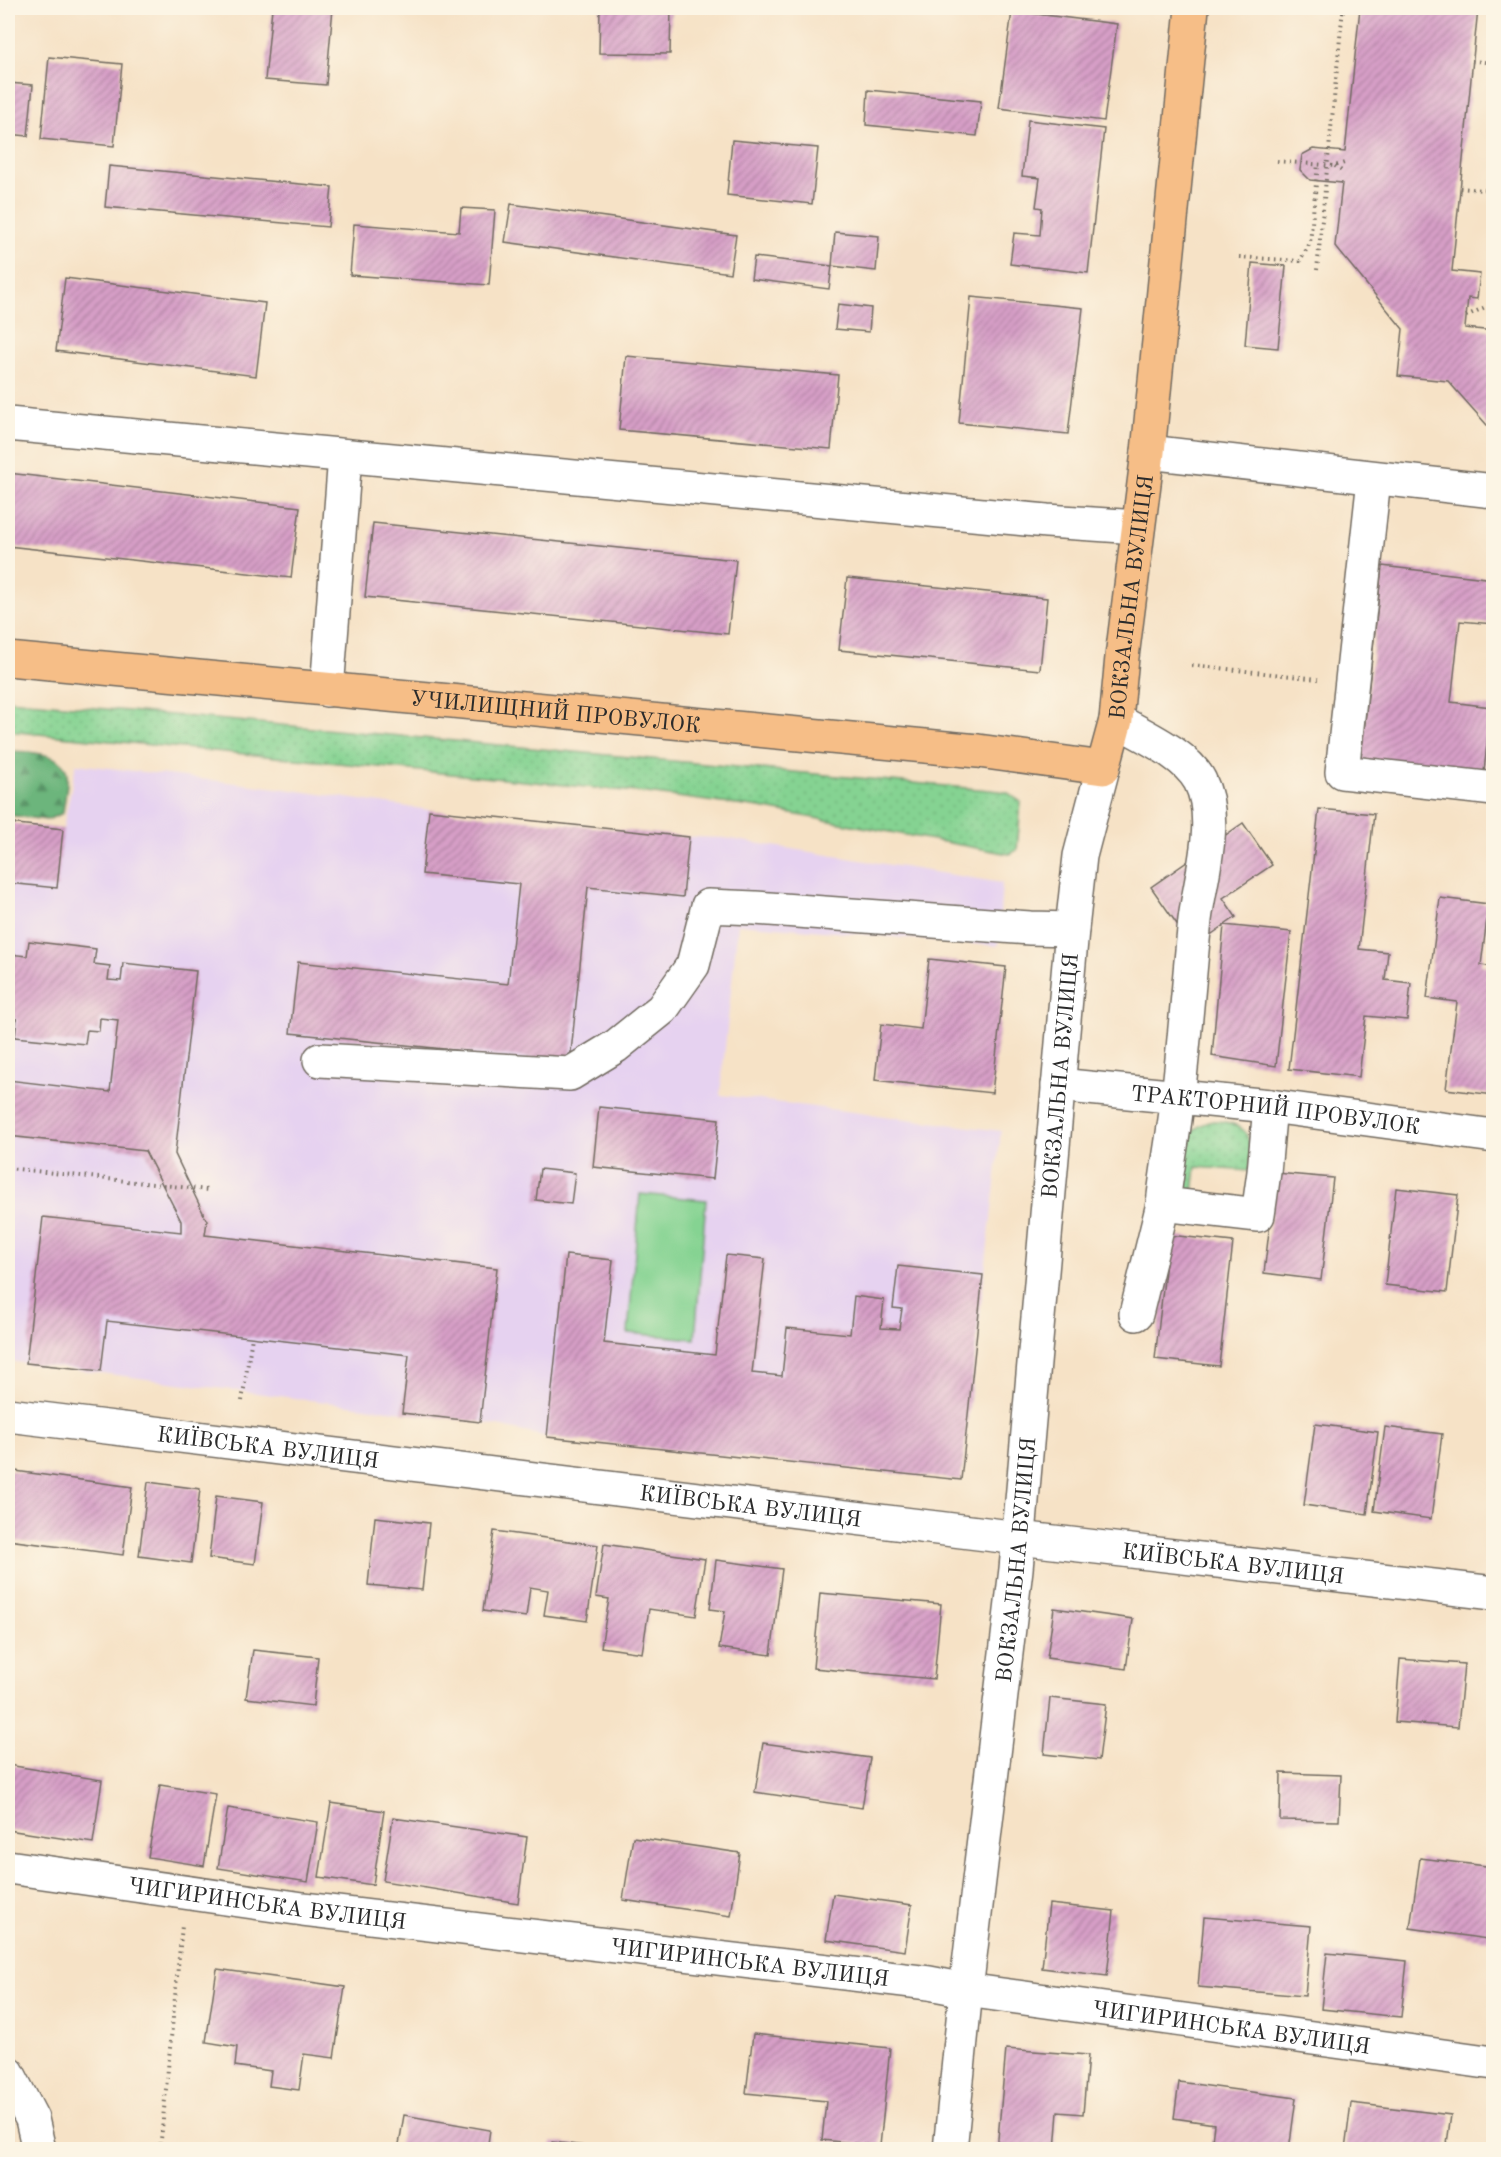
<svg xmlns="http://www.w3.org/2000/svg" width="1501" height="2157" font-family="'Old Standard TT',serif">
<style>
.built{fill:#e6d2f0}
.grass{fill:url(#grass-dots);stroke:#587f5e;stroke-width:1.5}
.forest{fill:url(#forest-firs);stroke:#4c7054;stroke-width:1.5}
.pitch{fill:#85d392;stroke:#587f5e;stroke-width:1.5}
.building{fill:url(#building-hatch)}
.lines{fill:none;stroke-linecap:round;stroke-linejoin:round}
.minor-casing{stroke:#726b61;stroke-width:36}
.major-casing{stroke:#726b61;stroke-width:36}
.path{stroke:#726b61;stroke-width:4;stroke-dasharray:1.5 4.5;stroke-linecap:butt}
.minor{stroke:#fff;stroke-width:33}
.major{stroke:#f6be87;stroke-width:33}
.labels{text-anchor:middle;stroke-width:6;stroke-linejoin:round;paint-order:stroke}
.street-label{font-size:22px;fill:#2b2b2b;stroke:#fcf5e5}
</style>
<defs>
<pattern id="grass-dots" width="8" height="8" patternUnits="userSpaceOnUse" patternTransform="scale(1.5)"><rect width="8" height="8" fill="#85d392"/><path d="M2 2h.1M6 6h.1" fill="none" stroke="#73b57e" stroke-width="1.8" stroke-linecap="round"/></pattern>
<pattern id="forest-firs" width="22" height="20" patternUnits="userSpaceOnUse" patternTransform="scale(1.5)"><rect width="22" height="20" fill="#6cb57c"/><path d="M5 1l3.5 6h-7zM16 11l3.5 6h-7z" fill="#599366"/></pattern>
<pattern id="building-hatch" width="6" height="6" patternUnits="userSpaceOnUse" patternTransform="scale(1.5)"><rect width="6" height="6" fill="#d79fc7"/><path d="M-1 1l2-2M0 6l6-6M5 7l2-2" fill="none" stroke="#af82a2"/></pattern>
</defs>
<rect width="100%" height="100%" fill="#fcf5e5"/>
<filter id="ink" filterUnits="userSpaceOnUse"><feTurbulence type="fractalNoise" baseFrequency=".0167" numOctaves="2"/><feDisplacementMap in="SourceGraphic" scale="12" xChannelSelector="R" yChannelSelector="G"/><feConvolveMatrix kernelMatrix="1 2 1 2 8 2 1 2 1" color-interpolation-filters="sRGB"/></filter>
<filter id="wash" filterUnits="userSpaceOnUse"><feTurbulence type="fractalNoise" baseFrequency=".008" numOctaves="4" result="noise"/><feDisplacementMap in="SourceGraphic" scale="24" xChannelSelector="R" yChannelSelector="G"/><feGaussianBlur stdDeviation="1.35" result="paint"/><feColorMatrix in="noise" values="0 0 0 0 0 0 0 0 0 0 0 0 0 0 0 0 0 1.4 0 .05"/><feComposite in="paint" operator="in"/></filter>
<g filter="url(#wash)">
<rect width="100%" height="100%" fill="#f6e2c6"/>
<path class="built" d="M76,764l209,25 144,21 260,27 35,1 278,45 -4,63 -260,-22 -18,171 281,36 -40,349 -414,-43 -67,-15 -472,-61v-538l55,6z"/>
<path class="grass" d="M8,700l992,91 8,2 13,9 -4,48 -8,4 -249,-46 -113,-15 -639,-62z
M1213,1121c39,1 38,18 36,50l-53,-4 -3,26 -13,-3 9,-53c6,-10 13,-13 24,-16z"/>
<path class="forest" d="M8,751c16,1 58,0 59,24 1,12 -3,26 -4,38l-16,7 -39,-5z"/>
<path class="pitch" d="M640,1194l66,6 -11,139 -67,-6z"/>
<g id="blocks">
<path class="building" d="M272,8h61l-7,77 -61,-5z
M600,8h71l-1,46 -71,-1z
M1360,8h118l-26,263 28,3 -3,25 -9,-1 -3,30 29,3v102l-46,-52 -50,-5 5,-47 -68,-83 7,-63 -32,-3 -10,-10 2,-15 11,-6 32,3z
M1012,11l105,13 -13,97 -105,-13z
M49,57l73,7 -8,82 -73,-7z
M8,83l25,2 -5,51 -20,-2z
M868,90l113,11 -4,35 -111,-11z
M1028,120l76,9 -16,144 -78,-9 4,-31 26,2 2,-27 -6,-1 4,-29 -18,-2z
M732,140l86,8 -6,56 -85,-9z
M109,166l223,21 -4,40 -223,-20z
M511,204l225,31 -6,38 -225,-31z
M461,208l34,2 -6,75 -139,-10 4,-51 105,8z
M835,232l44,4 -3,35 -44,-5z
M754,257l78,9 -3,23 -78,-10z
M1252,263l34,3 -8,82 -33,-3z
M65,278l200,25 -9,73 -200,-25z
M971,297l112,11 -15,126 -109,-11z
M838,304l33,4 -2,24 -34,-3z
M626,356l212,19 -7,74 -212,-19z
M8,473l292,34 -9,71 -283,-32z
M373,523l363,37 -8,74 -363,-37z
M1382,566l112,13v45l-34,-3 -9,81 40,5 -8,74 -123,-13z
M847,578l200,20 -7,72 -201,-20z
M1319,809l55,5 -15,135 29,3 -3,28 26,3 -4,37 -41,-4 -7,61 -70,-8z
M429,810l260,27 -6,60 -95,-10 -18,175 -280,-29 8,-71 210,22 11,-100 -97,-10z
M8,823l55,6 -6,59 -49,-5z
M1243,823l29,42 -49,33 13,19 -27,19 -30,-9 -28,-40z
M1440,898l49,6 -8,61 13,2v128l-48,-6 11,-87 -30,-4z
M1224,925l67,7 -15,134 -64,-10z
M29,941l67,8 -2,15 16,2 -2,14 13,1 2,-18 73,8 -21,183 32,67 -2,14 292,33 -17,154 -78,-9 7,-58 -302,-34 -6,50 -75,-8 17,-146 138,15v-11l-36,-70 -137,-15v-56l102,12 8,-72 -18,-2 -1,13 -12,-1 -2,14 -70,-7 2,-18 -9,-1 1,-64 18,2z
M929,959l77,8 -14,126 -117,-13 6,-56 40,5z
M599,1107l120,12 -6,60 -120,-12z
M540,1169l35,4 -4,31 -35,-4z
M1276,1173l57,5 -12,102 -57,-7z
M1396,1188l62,7 -11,97 -62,-7z
M1169,1235l64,7 -14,124 -64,-7z
M566,1255l47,5 -9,83 111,12 11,-100 39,4 -13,114 30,3 5,-48 63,6 4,-38 30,4 -3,28 18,1 3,-20 -9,-1 5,-42 85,9 -22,205 -414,-43z
M1315,1424l63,8 -11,82 -63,-9z
M1385,1427l57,7 -11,85 -57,-8z
M8,1470l124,17 -9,68 -115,-15z
M148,1482l52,7 -9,74 -52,-7z
M216,1496l47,6 -8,62 -46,-6z
M375,1517l54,6 -7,67 -54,-5z
M494,1531l104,14 -11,76 -43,-6 4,-25 -18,-3 -4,30 -43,-6z
M604,1544l101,15 -9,57 -47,-7 -7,44 -41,-6 8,-48 -13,-2z
M716,1560l66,9 -11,86 -52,-7 6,-37 -15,-2z
M820,1593l121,11 -7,75 -121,-11z
M1054,1608l79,11 -7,50 -79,-11z
M253,1650l65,7 -5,49 -67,-8z
M1400,1659l64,5 -6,63 -63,-5z
M1050,1698l56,6 -7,56 -55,-6z
M763,1743l107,15 -8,50 -107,-16z
M8,1765l94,15 -9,63 -85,-13z
M1281,1773l60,2 -2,46 -59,-1z
M160,1785l56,9 -12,72 -56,-9z
M331,1803l53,8 -11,74 -54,-8z
M228,1808l90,14 -10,60 -90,-14z
M393,1818l134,19 -9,66 -135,-22z
M633,1837l107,16 -9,63 -108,-16z
M1420,1858l74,9v73l-84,-12z
M833,1894l79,11 -7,46 -79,-11z
M1049,1904l65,7 -7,65 -65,-8z
M1204,1917l107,9 -6,70 -107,-9z
M1327,1953l80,8 -6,56 -80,-8z
M217,1969l128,18 -11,71 -30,-4 -5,36 -30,-4 2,-15 -36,-5 2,-19 -31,-5z
M753,2034l137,14 -10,98 -58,-6 4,-39 -80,-8z
M1006,2049l82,6 -5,59 -25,-2 -3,38h-58z
M1179,2082l117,16 -7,52h-78l3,-26 -40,-6z
M1351,2103l100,12 -5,35h-101z
M404,2115l86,15 -3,20h-89z
M552,2142l50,6v2h-51z"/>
</g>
</g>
<g filter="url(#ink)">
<use href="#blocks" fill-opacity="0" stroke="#726b61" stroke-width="1.5"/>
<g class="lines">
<g class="minor-casing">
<g id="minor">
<path d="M8,424l1039,97 91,6"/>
<path d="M1148,452l346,39"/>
<path d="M1374,479l-32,293 152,17"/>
<path d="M327,690l18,-234"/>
<path d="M1116,720c26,15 70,34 84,61 20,39 0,97 -5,139 -6,58 -10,117 -17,176 -4,36 -11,72 -15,108l95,11 6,-43 6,-66"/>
<path d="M320,1060l250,14 46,-28 46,-37 31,-44 15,-59 47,2 275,20 42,1"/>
<path id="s1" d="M1058,1085l212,21 224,30"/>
<path d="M1136,1314l27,-110"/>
<path id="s2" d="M8,1415l1011,123 475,55"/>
<path id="s3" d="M8,1867l295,42 626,74 37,7 528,73"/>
<path d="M8,2073l24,46 7,31"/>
<path id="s4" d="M950,2150l16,-160 50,-421 56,-640 8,-73 23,-88"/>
</g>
</g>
<g class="major-casing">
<g id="major">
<path id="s5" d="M8,659l970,92 125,17 13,-48 6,-63 26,-205 44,-444"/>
</g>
</g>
<path class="path" d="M1472,61l22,2
M1277,161l58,5 9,-3
M1335,166l8,6
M1460,188l34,3
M1239,257l61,4 10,-18 8,-79
M1317,270l26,-262
M1466,316l28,-13
M1192,665l126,14
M8,1168l200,22
M242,1401l10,-64
M160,2150l22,-224"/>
<use href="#minor" class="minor"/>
<use href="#major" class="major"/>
</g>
</g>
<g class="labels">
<g class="street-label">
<text dy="8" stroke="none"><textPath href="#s5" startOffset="1274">ВОКЗАЛЬНА ВУЛИЦЯ</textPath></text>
<text dy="8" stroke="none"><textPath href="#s5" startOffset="550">УЧИЛИЩНИЙ ПРОВУЛОК</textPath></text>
<text dy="8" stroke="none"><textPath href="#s4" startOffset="1080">ВОКЗАЛЬНА ВУЛИЦЯ</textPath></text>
<text dy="8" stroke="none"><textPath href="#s1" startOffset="219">ТРАКТОРНИЙ ПРОВУЛОК</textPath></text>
<text dy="8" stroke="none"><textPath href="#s2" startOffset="262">КИЇВСЬКА ВУЛИЦЯ</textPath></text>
<text dy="8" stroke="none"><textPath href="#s2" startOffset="748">КИЇВСЬКА ВУЛИЦЯ</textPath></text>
<text dy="8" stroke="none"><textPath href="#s4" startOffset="594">ВОКЗАЛЬНА ВУЛИЦЯ</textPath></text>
<text dy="8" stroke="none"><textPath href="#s2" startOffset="1234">КИЇВСЬКА ВУЛИЦЯ</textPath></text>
<text dy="8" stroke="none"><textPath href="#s3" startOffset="262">ЧИГИРИНСЬКА ВУЛИЦЯ</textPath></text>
<text dy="8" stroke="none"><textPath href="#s3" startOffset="748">ЧИГИРИНСЬКА ВУЛИЦЯ</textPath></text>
<text dy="8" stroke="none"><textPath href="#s3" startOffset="1234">ЧИГИРИНСЬКА ВУЛИЦЯ</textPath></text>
</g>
</g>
<rect width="1501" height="2157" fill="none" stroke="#fcf5e5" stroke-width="30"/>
</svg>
